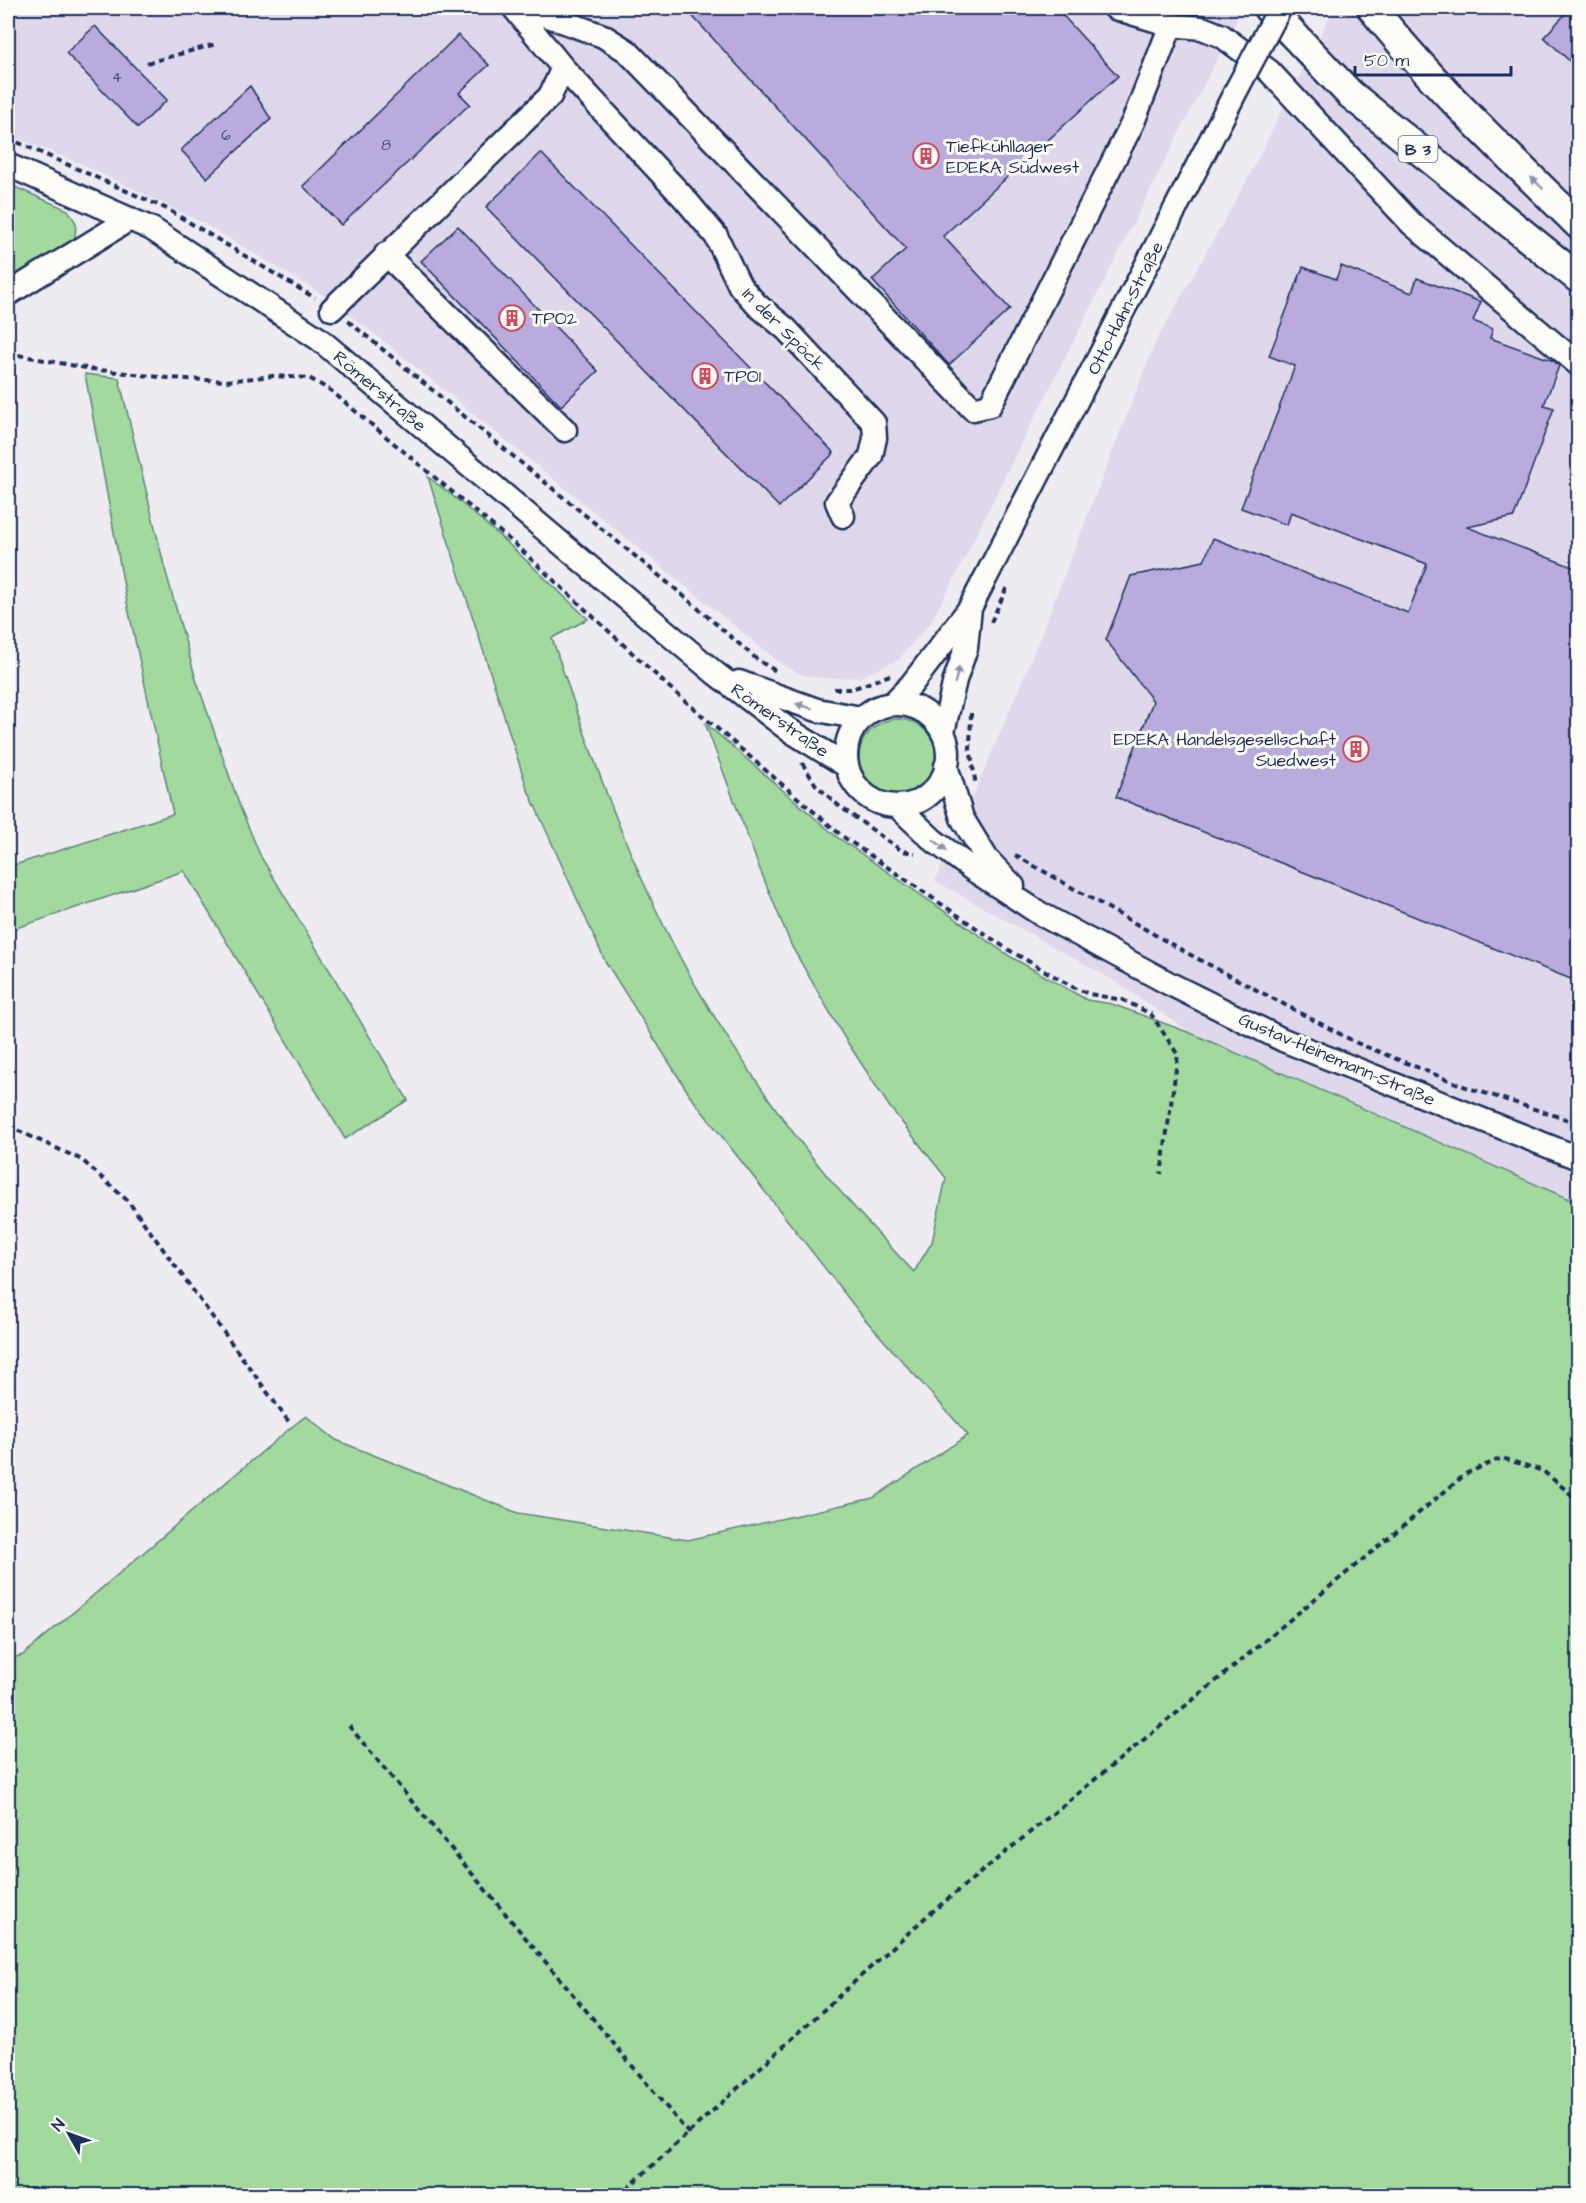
<svg xmlns="http://www.w3.org/2000/svg" width="1586" height="2203" font-family="'Architects Daughter',sans-serif">
<style>
.built{fill:#dfd8ea}
.green{fill:#a2d99d;stroke:#5e847e;stroke-width:1.5}
.building{fill:#b9abdb;stroke:#1b2f5e;stroke-width:1.5}
.lines{fill:none;stroke-linecap:round;stroke-linejoin:round}
.minor-casing{stroke:#1b2f5e;stroke-width:27}
.major-casing{stroke:#1b2f5e;stroke-width:33}
.path{stroke:#1b2f5e;stroke-width:4;stroke-dasharray:6 4.5;stroke-linecap:butt}
.minor{stroke:#fdfcf7;stroke-width:22}
.major{stroke:#fdfcf7;stroke-width:28}
.minor-bridge-casing{stroke:#1b2f5e;stroke-width:27;stroke-linecap:butt}
.minor-bridge{stroke:#fdfcf7;stroke-width:22}
.oneway{fill:#8c96aa}
.labels{text-anchor:middle;stroke-width:6;stroke-linejoin:round;paint-order:stroke}
.number-label{font-size:15px;fill:#424e7d}
.shield{fill:#fdfcf7;stroke:#5f6c8c;stroke-width:1.5}
.shield-label{font-size:16px;font-weight:bold;fill:#1b2f5e}
.poi-label{font-size:18px;fill:#1b2f5e;stroke:#fdfcf7;text-anchor:start}
.street-label{font-size:18px;fill:#1b2f5e;stroke:#fdfcf7}
</style>
<rect width="100%" height="100%" fill="#efecf1"/>
<filter id="ink" filterUnits="userSpaceOnUse"><feTurbulence type="fractalNoise" baseFrequency=".0167" numOctaves="2"/><feDisplacementMap in="SourceGraphic" scale="12" xChannelSelector="R" yChannelSelector="G"/><feConvolveMatrix kernelMatrix="1 2 1 2 8 2 1 2 1" color-interpolation-filters="sRGB"/></filter>
<g filter="url(#ink)">
<path class="built" d="M8,8h1235l-231,454 -54,110 -28,51 -32,37 -37,17 -35,2 -24,-4 -19,-10 -25,-20 -377,-306 -61,-46 -117,-70 -119,-58 -76,-30z
M1334,8h244v1195l-385,-169 -82,-55 -176,-98 52,-117 45,-107 123,-314 91,-161z"/>
<path class="green" d="M8,184l60,26 8,13 -1,15 -67,47z
M85,374l34,4 46,191 30,107 45,131 21,50 147,243 -63,39 -161,-268 -176,60v-64l165,-53 -46,-211z
M428,477c57,42 108,93 160,142l-36,19c42,126 87,256 157,370 38,61 79,122 126,177 25,30 52,58 79,87l18,-30 14,-64 -57,-72 -45,-69 -52,-90 -33,-80 -54,-144 132,114 174,120 76,43 25,4 81,30 385,169v992h-1570v-536l15,-4 266,-226 17,-13 30,24 182,73 170,27 185,-42 95,-63 -105,-118 -172,-220 -86,-136 -78,-173z
M859 758a39 39 0 1 1 78 0a39 39 0 1 1-78 0Z"/>
<path class="building" d="M685,8h371l62,68 -175,160 67,73 -61,56 -77,-85 34,-31z
M1568,11l10,9v49l-34,-32z
M95,26l72,74 -29,28 -72,-75z
M458,35l31,30 -30,28 11,11 -129,121 -38,-39z
M250,86l21,33 -64,59 -26,-28z
M541,153l293,300 -55,54 -293,-300z
M458,226l140,145 -37,35 -140,-145z
M1341,266l71,27 5,-15 64,24 -8,19 20,8 -3,9 64,23 5,5 -15,39 10,3 -40,109 -47,10 111,42v413l-462,-185 37,-96 -47,-61 25,-64 73,-15 9,-23 195,75 19,-49 -136,-52 -4,13 -46,-17 54,-142 -26,-10 34,-89 33,12z"/>
<g class="lines">
<g class="minor-casing">
<path id="minor" d="M526,8l77,28 24,15 346,358 17,-4 143,-283 38,-97
M1115,8l56,17 31,3 20,8 47,35 143,153 166,140
M563,68l122,131 31,37 24,50 17,19 29,24 88,94 1,15 -4,18 -34,46 6,14
M8,165l144,64 167,110 396,334 74,57 58,36
M386,254l179,176
M8,294l122,-75
M332,309l218,-213 13,-28 -49,-60
M739,682l78,28 44,8
M892,704l19,-19 59,-77 268,-521
M846 755a51 51 0 1 1 102 0a51 51 0 1 1-102 0Z
M943,732l12,-52 11,-32 4,-40
M946,766l16,52 25,41 26,27
M897,806l36,34 39,29 67,44 131,71 113,56 295,118"/>
</g>
<g class="major-casing">
<path id="major" d="M1268,8l82,86 228,184
M1372,8c62,78 135,146 206,216"/>
</g>
<path class="path" d="M147,63l69,-19
M8,138l159,71 148,89
M348,321l331,271 80,69 17,10
M8,353l83,16 77,9 58,3 47,-5 36,2 21,12 187,156 152,141 173,149 165,113 66,38 16,7 34,6 28,14 27,41 -17,119
M991,622l17,-37
M834,689h18l38,-14
M971,713l-1,35 6,38
M802,763l14,22 23,21 63,45 13,2
M1015,855l172,98 170,90 109,44 112,36
M8,1126l74,34 46,41 161,221
M349,1726l340,408
M619,2196l308,-280 289,-235 251,-208 35,-15 41,13 35,29"/>
<use href="#minor" class="minor"/>
<use href="#major" class="major"/>
<g class="minor-bridge-casing">
<path id="minor-bridge" d="M1238,87l42,-79"/>
</g>
<use href="#minor-bridge" class="minor-bridge"/>
</g>
<defs><path id="oneway-solid" d="M-6-.8H1V-3.2L6.5 0L1 3.2V.8H-6Z" transform="scale(1.5)"/></defs>
<g class="oneway">
<use href="#oneway-solid" transform="translate(1537 183) rotate(-136)"/>
<use href="#oneway-solid" transform="translate(957 675) rotate(-74)"/>
<use href="#oneway-solid" transform="translate(804 706) rotate(-163)"/>
<use href="#oneway-solid" transform="translate(940 845) rotate(38)"/>
</g>
</g>
<defs>
<g id="building-ring" transform="scale(1.35)"><circle r="9.5" fill="#fdfcf7" stroke="#d1495b" stroke-width="1.5"/><path d="M-4-6H4V6H1V3H-1V6H-4ZM-2.5-4.3h1.7v1.8h-1.7ZM.8-4.3h1.7v1.8H.8ZM-2.5-1h1.7V.8h-1.7ZM.8-1h1.7V.8H.8Z" fill="#d1495b"/></g>
</defs>
<g fill-rule="evenodd">
<use href="#building-ring" x="926" y="156"/>
<use href="#building-ring" x="512" y="318"/>
<use href="#building-ring" x="705" y="376"/>
<use href="#building-ring" x="1356" y="749"/>
</g>
<g class="labels">
<g class="number-label">
<text x="117" y="82">4</text>
<text x="226" y="140">6</text>
<text x="386" y="150">8</text>
</g>
<rect class="shield" x="1398.5" y="136" width="39" height="26" rx="4.5"/>
<g class="shield-label">
<text x="1418" y="155">B 3</text>
</g>
<g class="poi-label">
<text x="946" y="152">Tiefkühllager<tspan x="946" dy="21">EDEKA Südwest</tspan></text>
<text x="532" y="324">TPO2</text>
<text x="724" y="382">TPO1</text>
<text x="1336" y="745" text-anchor="end">EDEKA Handelsgesellschaft<tspan x="1336" dy="21">Suedwest</tspan></text>
</g>
<g class="street-label">
<text transform="translate(1125 308) rotate(-63)" y="6">Otto-Hahn-Straße</text>
<text transform="translate(784 329) rotate(45)" y="6">In der Spöck</text>
<text transform="translate(380 391) rotate(40)" y="6">Römerstraße</text>
<text transform="translate(780 720) rotate(35)" y="6">Römerstraße</text>
<text transform="translate(1337 1059) rotate(23)" y="6">Gustav-Heinemann-Straße</text>
</g>
</g>
<rect width="1586" height="2203" fill="none" stroke="#fdfcf7" stroke-width="30"/>
<rect x="15" y="15" width="1556" height="2173" fill="none" stroke="#1b2f5e" stroke-width="2" filter="url(#ink)"/>
<g transform="translate(69 2134) rotate(310)" stroke="#fdfcf7" stroke-width="4.5" paint-order="stroke">
<path d="M0-4.5L10 22L0 15L-10 22Z" fill="#1b2f5e"/>
<text y="-9" font-size="16" font-weight="bold" text-anchor="middle" fill="#1b2f5e">N</text>
</g>
<path d="M1355 66v9h156v-9" fill="none" stroke="#1b2f5e" stroke-width="3"/>
<text x="1364" y="66" font-size="18" fill="#1b2f5e" stroke="#fdfcf7" stroke-width="4.5" paint-order="stroke">50 m</text>
</svg>
